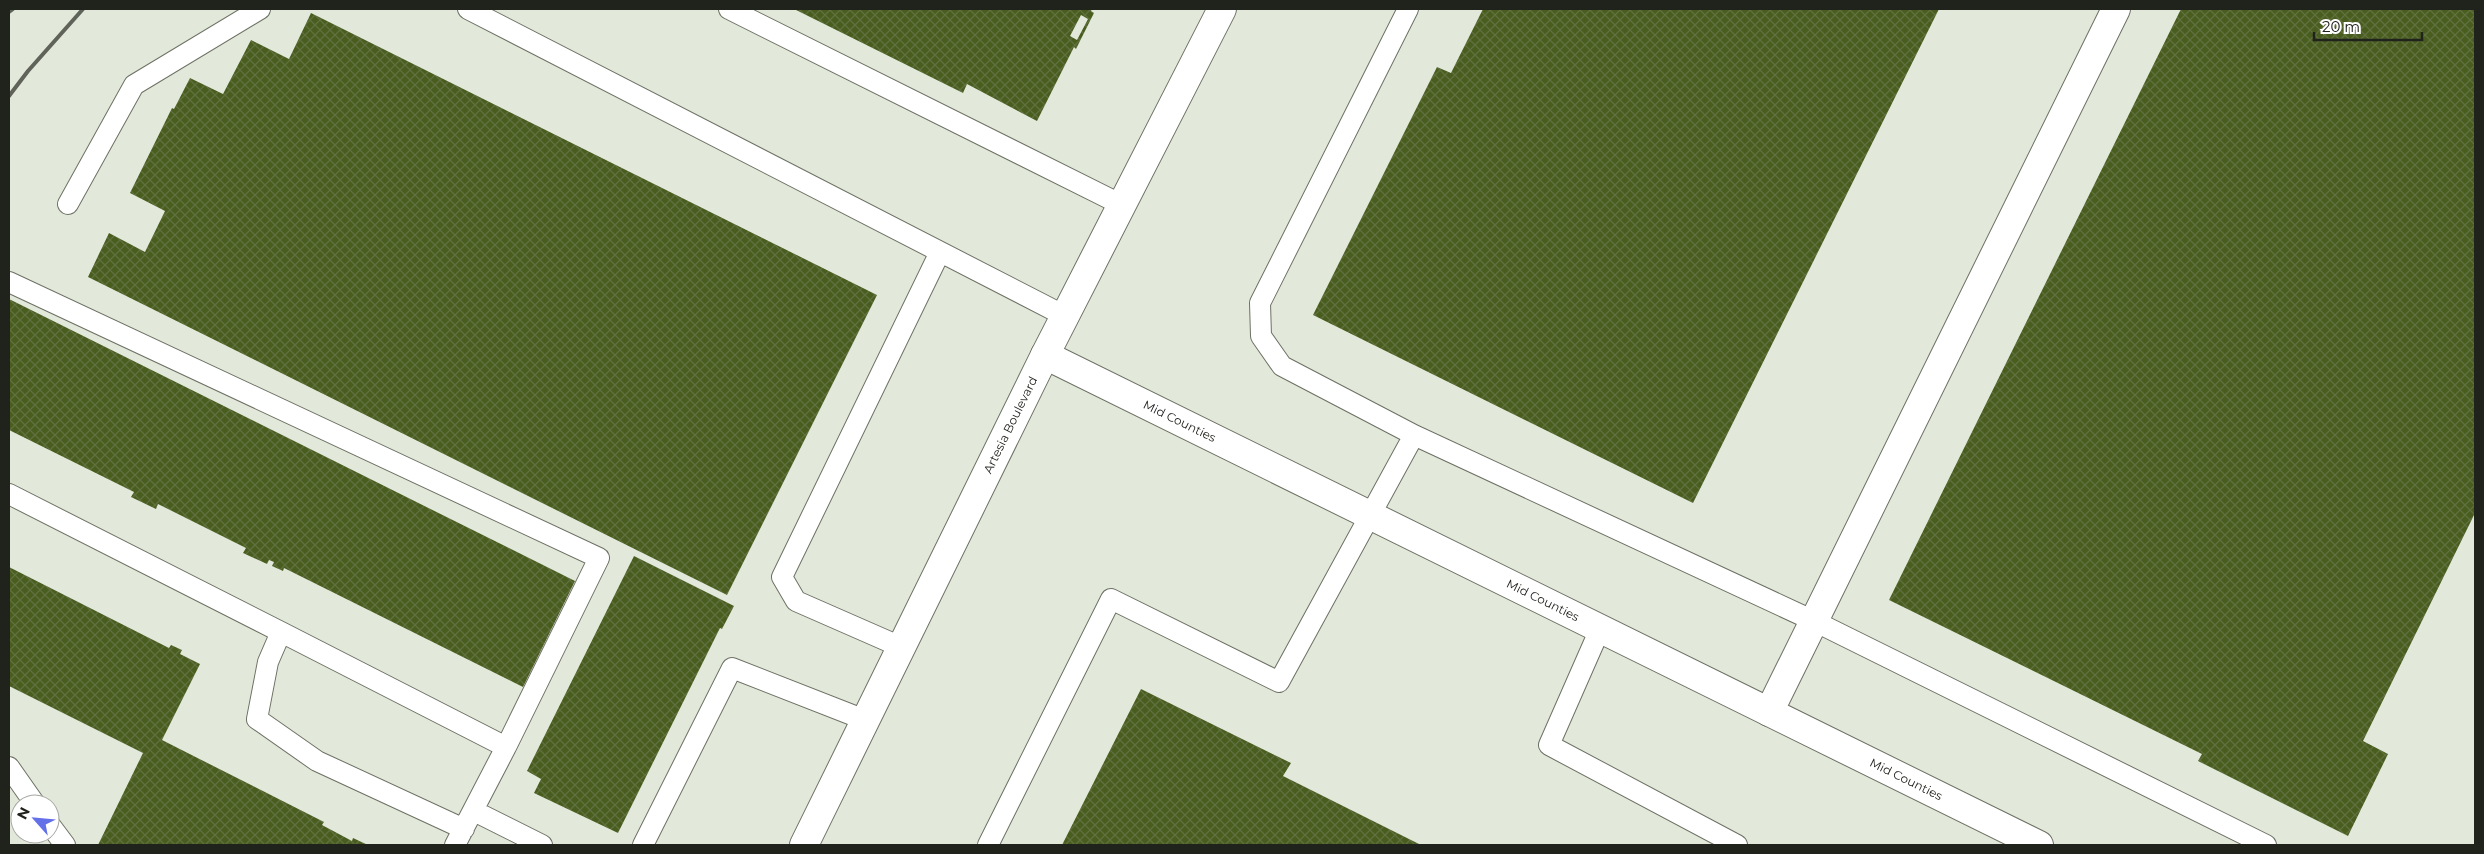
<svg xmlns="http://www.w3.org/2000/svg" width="2484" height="854" font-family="Montserrat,sans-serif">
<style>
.building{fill:url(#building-cross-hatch);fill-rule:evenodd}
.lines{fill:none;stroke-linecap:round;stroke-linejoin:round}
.lane-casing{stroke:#6c7164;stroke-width:22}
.street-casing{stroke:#6c7164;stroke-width:30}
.secondary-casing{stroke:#6c7164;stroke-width:30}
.lane{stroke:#fff;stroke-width:20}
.street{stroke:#fff;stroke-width:28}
.secondary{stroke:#fff;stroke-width:28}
.rail{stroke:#60635a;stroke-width:4}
.labels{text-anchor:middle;stroke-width:5;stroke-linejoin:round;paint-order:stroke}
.street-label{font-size:12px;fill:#20221c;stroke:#fff}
</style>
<defs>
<pattern id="building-cross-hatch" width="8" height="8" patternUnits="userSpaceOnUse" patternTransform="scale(1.25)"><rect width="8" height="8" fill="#495d1f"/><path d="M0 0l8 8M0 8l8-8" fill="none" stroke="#60703e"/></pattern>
</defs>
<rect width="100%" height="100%" fill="#e3e9da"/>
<path class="building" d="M794,9h298l-1,2 3,2 -18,36 -2,-2 -37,74 -70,-37 -4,9zM1081,15l7,4 -11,21 -7,-4z
M1483,9h456l-246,494 -380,-188 124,-248 14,6z
M2181,9h294v504l-112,228 25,13 -40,82 -150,-75 4,-7 -313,-154z
M311,13l566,282 -150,300 -639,-318 21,-44 36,19 20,-41 -35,-18 42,-85 2,1 16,-31 33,16 28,-54 38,19z
M9,299l566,282 -52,106 -239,-119 -1,3 -11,-5 2,-4 -5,-2 -2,4 -24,-11 3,-5 -88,-44 -2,5 -25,-12 3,-5 -125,-62z
M634,556l100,50 -12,23 -2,-1 -102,205 -84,-40 7,-14 -14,-8z
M9,567l160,81 2,-3 11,5 -2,4 20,10 -38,76 162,82 -2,3 30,16 1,-3 15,7h-270l45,-92 -134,-67z
M1141,689l150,74 -8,13 138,69h-359z"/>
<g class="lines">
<g class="lane-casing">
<path id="lane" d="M468,9l597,307
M729,9l393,196
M68,204l66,-119 126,-76
M9,282l590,276 -93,189 -51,98
M1414,435l400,186 452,224
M9,494l272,138 -13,30 -11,57 60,42 147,68
M1600,629l-51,116 188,100
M281,632l225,115
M901,647l-105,-46 -14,-24 158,-325
M9,767l26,37
M474,811l68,34
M50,825l15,20
M643,845l89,-177 133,52
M988,845l123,-246 168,83 135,-247 -132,-69 -21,-30 -1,-33 148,-294"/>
</g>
<g class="street-casing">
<g id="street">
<path id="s1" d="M1045,355l994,490"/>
<path d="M1769,712l347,-703"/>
</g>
</g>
<g class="secondary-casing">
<g id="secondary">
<path id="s2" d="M804,845l241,-490 177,-346"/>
</g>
</g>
<use href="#lane" class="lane"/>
<use href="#street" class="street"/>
<use href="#secondary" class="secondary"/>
<path class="rail" d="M9,12l4,-3
M9,96l19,-25 55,-62"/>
</g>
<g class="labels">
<g class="street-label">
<text dy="4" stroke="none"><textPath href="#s1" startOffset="150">Mid Counties</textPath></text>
<text dy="4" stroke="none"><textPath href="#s2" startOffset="468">Artesia Boulevard</textPath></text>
<text dy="4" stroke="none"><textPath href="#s1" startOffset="555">Mid Counties</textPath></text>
<text dy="4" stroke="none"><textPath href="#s1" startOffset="960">Mid Counties</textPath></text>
</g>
</g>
<rect width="2484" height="854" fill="none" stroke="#20221c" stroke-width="20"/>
<g transform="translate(35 819) rotate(297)"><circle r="24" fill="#ffffff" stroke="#a6a7a4"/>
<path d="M0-4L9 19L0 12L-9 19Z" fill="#6370e8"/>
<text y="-8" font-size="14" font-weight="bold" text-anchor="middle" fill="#20221c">N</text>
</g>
<path d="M2314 32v8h108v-8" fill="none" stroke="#20221c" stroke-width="2.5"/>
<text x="2322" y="32" font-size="15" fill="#20221c" stroke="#ffffff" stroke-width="4" paint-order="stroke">20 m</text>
</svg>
